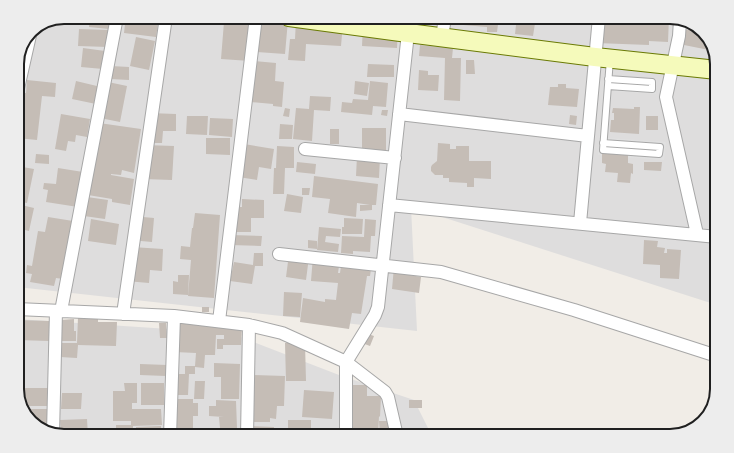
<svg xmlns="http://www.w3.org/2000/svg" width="734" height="453" font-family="Lato,sans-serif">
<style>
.residential{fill:#dedddd}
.parking{fill:#e0e0e0}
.building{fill:#c5bdb6}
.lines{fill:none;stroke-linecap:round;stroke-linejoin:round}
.lane-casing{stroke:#a7a7a7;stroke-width:8}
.street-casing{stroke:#a7a7a7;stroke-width:14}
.secondary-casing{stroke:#6a7a04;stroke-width:20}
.lane{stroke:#fff;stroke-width:6}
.street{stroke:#fff;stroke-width:12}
.secondary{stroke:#f5fabb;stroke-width:18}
.rim{fill:none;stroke:#202020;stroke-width:2}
</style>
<rect width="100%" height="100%" fill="#f1ede7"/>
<path class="residential" d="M65,17h604l24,6 18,18 6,21v243l-306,-98 6,124 -400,-44v-225l14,-31z
M17,319l213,14 109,42 75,25 18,36h-367l-24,-6 -18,-18 -6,-21z"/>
<path class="parking" d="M604,75l53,4 -1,15 -45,-3 -3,47 58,4 -2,18 -66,-5z"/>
<path class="building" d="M90,17h20l-1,12 -20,-2z
M120,17h39l-3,20 -32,-4 1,-9 -6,-1z
M407,17h28l-1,4 -27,-3z
M445,17h16v7h-16z
M463,17h36l-2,15h-10v-5l-24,-2z
M512,17h24l-3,19 -18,-2 1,-9 -5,-1z
M652,17h17l-1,25 -19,-1v4l-53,-2 2,-22 53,3z
M259,18l29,2 -3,34 -28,-2z
M296,20l47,3 -2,23 -35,-2 -1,17 -17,-1 2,-21h5z
M224,22l29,2 -3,37 -29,-2z
M363,25l35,2 -1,21 -35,-2z
M696,26l15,15 3,10 -35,-7 3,-15 14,2z
M79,29l30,1 -1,17 -30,-1z
M136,37l19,4 -6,29 -19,-4z
M420,45l33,3 -1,10h9l-1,43 -16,-1 1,-42 -26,-2z
M83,48l22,3 -2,18 -22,-2z
M466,60h8l1,14h-9z
M254,61l22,2 -1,18 9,1 -2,25 -9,-1v-2l-23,-2z
M368,64l26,1v12h-27z
M111,66l18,1v13l-19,-1z
M419,70l9,1v4h11l-1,16 -20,-1z
M27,80l29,3 -1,14 -13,-1 -5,44 -20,-2v-13l3,-32h6z
M76,81l25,6 -5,17 -24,-5z
M355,81l14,2 -2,13 -13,-2z
M370,81l18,2 -2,24 -13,-1 -1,9 -31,-3 1,-10 10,1 1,-4 15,1z
M108,82l19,4 -7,36 -20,-4z
M558,84h8v4l13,1 -2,18 -29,-2 2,-18h8z
M310,96l21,1 -1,14 -16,-1 -2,31 -19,-2 3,-31 13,1z
M634,107h6l-1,27 -29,-2 1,-12h3v-7h-2l1,-5 21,1z
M285,108l5,1 -1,8 -6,-1z
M382,110h6l-1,6 -6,-1z
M149,113l27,1v17h-13l-1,12h-13z
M61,114l29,5 -3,18 -11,-2 -1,7 -7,-1 -2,10 -11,-2z
M570,115l7,1 -1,9 -7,-1z
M187,116h21l-1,19 -21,-1z
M646,116h12v14h-12z
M210,118l23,1 -1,18 -23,-2z
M99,123l42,6 -7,44 -12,-3 -1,5 -10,-1v1l23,4 -4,26 -18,-3v-3l-24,-4z
M280,124l13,1 -1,14h-13z
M362,128h24v22h-24z
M330,129h9v15h-9z
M206,138h24v17l-24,-1z
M438,143l12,1v5h6v-3h13v15h22v18l-17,-1v9h-7v-4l-18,-1v-4h-6v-3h-8l-4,-4v-4l1,-2 5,-4z
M244,144l30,5 -3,20 -12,-2 -2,13 -19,-3z
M145,145l29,1 -2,34 -28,-1z
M277,146l17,1v21h-9l-1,26h-11l1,-26h2z
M602,152l26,1v10l5,1v10l-2,-1 -1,10 -13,-1 1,-9 -13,-1 1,-8 -4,-1z
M36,154l13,1v9l-14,-1z
M357,156l23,1 -1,21 -23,-2z
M297,162l19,2 -1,10 -19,-2z
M644,162h18l-1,9 -17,-1z
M17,166l17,3 -7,34 -10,-2z
M58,168l25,4 -5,35 -32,-5 2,-12 -5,-1 1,-6 12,1z
M314,176l64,8 -2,21h-4v5l-12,1v-6h10l-13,-2 -1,14 -28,-4 2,-14 -18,-2z
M302,188h8l-1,7h-7z
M287,194l16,3 -2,16 -17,-2z
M87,197l21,3 -3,19 -21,-3z
M242,199l22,1v18h-13v14h-17l-1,-25h9z
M17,204l17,4 -5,23 -12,-3z
M195,213l25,2 -6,83 -26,-2 3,-36 -11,-1 1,-13 9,1 2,-19h1z
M132,216l22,2 -2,24 -22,-2z
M48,217l25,4 -10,58 -7,-1 -2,8 -24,-4 2,-8 -6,-1 1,-8 5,1 6,-35 7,1z
M344,218l19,1 -1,15h-20v-7h2z
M91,219l28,5 -3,21 -28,-4z
M365,219l11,1 -1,16h-4l-1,16 -17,-1v3l-12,-1 1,-17 22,1z
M319,227l22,2 -1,8 -14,-1 -1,6 14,2 -1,8 -21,-2z
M17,235l8,1 -3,21 -5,-1z
M230,235l32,1 -1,10 -31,-1z
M308,240l9,1v8l-9,-1z
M644,240l14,1 -1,6 8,1 -1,5h3v-4l14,1 -2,29 -19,-1v-13l-17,-1z
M132,247l31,2 -1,22 -12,-1 -1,13 -23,-2z
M254,253h9v13h-8l-3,18 -22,-3 4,-19 19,3z
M289,254l20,3 -3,23 -20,-3z
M313,256l27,3 -2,14h2l2,-14 30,4 -2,13h-3l-6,38 -9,-1 -3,16 -49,-7 3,-24 22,4v-3l11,1 2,-17 -27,-2z
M394,267l16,2v6l11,2 -2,16 -27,-4z
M17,268l4,1 -3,19h-1z
M178,275h11l-1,20 -15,-1v-13l5,1z
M284,292l18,1 -2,24 -17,-1z
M202,307h7v5h-7z
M78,317h20v5h19l-1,24 -38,-1 -1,13 -17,-1 1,-14h16z
M74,319v12h2v10h-15v-21z
M17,320l33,1 -1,20 -32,-1z
M159,323h7l1,15h-7z
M176,323l66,3 -1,19h-18v4h-6v-10h7v-4h-8l-1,20h-10l-1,13 -9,-1v7h-6l-1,21h-14v-21h11v-8h10l1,-13 -21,-1z
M715,328l2,1v11l-6,-3z
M365,333l9,3 -4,10 -8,-3z
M285,343h20l1,38h-20z
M214,363l26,1 -1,35h-18v-22h-7z
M140,364l27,1 -1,11 -26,-1z
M251,375l34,1 -1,30h-7l-1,13 -6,-1v4h-20z
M195,381h10l-1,18h-10z
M124,383h13v20h-5v6h29l1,16 -29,1v10h-17v-11h15v-4h-18v-30h12z
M141,383h23v22h-23z
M348,385h19v11h14l-1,21 -1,-1 -1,20h-30z
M25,388h25v18h-25z
M304,390l30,2 -2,27 -30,-2z
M62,393h20l-1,16h-20z
M173,399h20v10v-6h5v13h-5v13h-20z
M216,400l20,1 1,27h-17l-1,-11h5l-15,-1v-10h7z
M409,400h13v8h-13z
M30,409h19l-1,18h-10l-9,-9z
M87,419l1,17h-23l-4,-1 -1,-15z
M288,420h23v16h-23z
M379,421h10l1,15h-10z
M161,426v10h-25v-9z
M250,426l24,1v9h-25z
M333,431l7,1v4h-7z
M213,432l26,1v3h-26z"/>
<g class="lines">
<g class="lane-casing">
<path id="lane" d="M608,86l44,3v-7l-44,-3
M603,143l57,4 -1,7 -56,-4 7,-91"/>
</g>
<g class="street-casing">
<path id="street" d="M680,20l-1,16 -13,61 31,137
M442,38l3,-21
M17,93l14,-62
M399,114l189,22
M305,149l90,9
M389,205l328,32
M580,223l19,-206
M279,254l162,18 133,38 143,46
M17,309l157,7 75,9 33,8 64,29 39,30 3,5 9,39
M61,311l56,-294
M123,314l43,-297
M219,321l37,-304
M53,433l3,-122
M170,436l4,-120
M247,436l2,-111
M346,436v-74l29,-47 3,-8 30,-274"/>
</g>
<g class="secondary-casing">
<path id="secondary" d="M289,17l119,16 187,24 122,13"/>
</g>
<use href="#lane" class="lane"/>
<use href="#street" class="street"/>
<use href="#secondary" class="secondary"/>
</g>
<path d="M0 0H734V453H0ZM64 24H670A40 40 0 0 1 710 64V389A40 40 0 0 1 670 429H64A40 40 0 0 1 24 389V64A40 40 0 0 1 64 24Z" fill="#ededed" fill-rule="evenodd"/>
<path class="rim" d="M64 24H670A40 40 0 0 1 710 64V389A40 40 0 0 1 670 429H64A40 40 0 0 1 24 389V64A40 40 0 0 1 64 24Z"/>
</svg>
